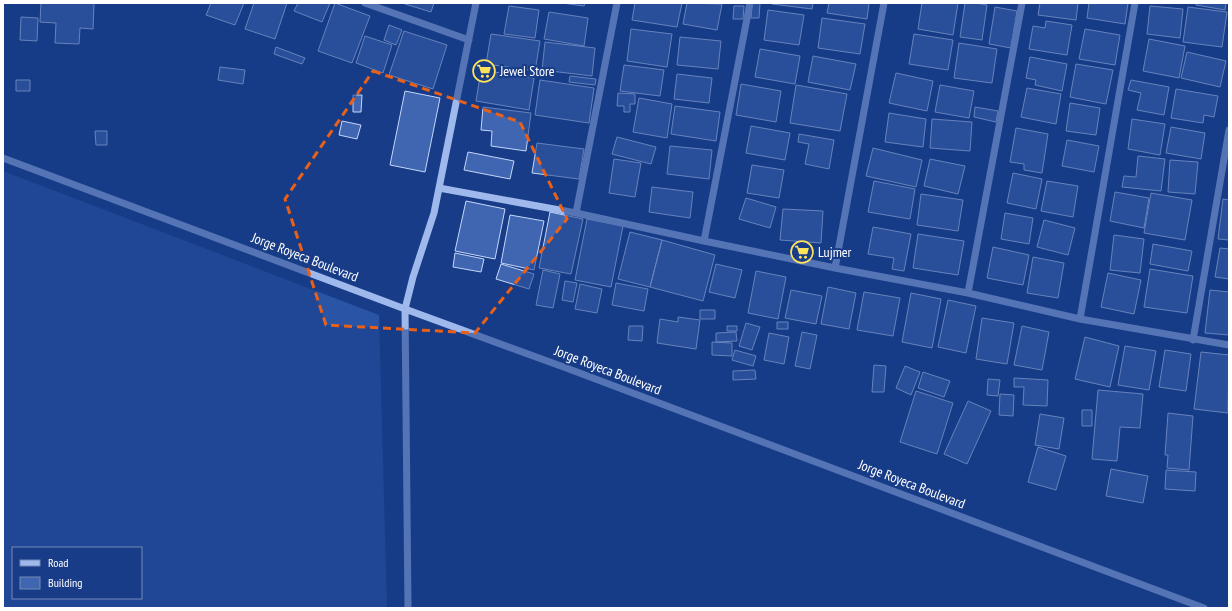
<svg xmlns="http://www.w3.org/2000/svg" width="1232" height="611" font-family="'PT Sans Narrow',sans-serif">
<style>
.grass{fill:#2a54a6;fill-rule:evenodd}
.building{fill:#4066b1;stroke:#c4d7fa}
.lines{fill:none;stroke-linecap:round;stroke-linejoin:round}
.minor{stroke:#9fb9ed;stroke-width:7}
.marked{fill:none;stroke:#e96118;stroke-width:3;stroke-dasharray:8 5;stroke-linejoin:round}
.labels{text-anchor:middle;stroke-width:4;stroke-linejoin:round;paint-order:stroke}
.poi-label{font-size:14px;fill:#fff;stroke:#183c87;text-anchor:start}
.street-label{font-size:14px;fill:#fff;stroke:#183c87}
</style>
<rect width="100%" height="100%" fill="#183c87"/>
<path class="grass" d="M3,171l376,144 8,293h-384zM13,548h128v50h-128z"/>
<path class="building" d="M41,3h53l-1,26 -13,-1 -1,16 -24,-1 1,-20 -16,-1z
M211,3h33l-9,22 -29,-10z
M254,3h33l-12,36 -30,-10z
M298,3h32l-8,19 -28,-11z
M335,3l35,13 -18,47 -34,-12z
M405,3h29l-3,9 -26,-8z
M562,3h23l-1,3z
M635,3h47l-5,24 -45,-7z
M687,3l35,1 -5,26 -34,-6z
M752,3h8l-1,15h-8z
M772,3h41l-1,6 -40,-5z
M829,3h40l-2,16 -40,-6z
M922,3h36l-5,32 -35,-6z
M965,3h11l11,2 -5,35 -22,-3z
M1040,3h38l-2,17 -38,-5z
M1089,3h39l-3,21 -38,-6z
M1196,3h30l-1,7 -29,-5z
M509,6l30,4 -4,28 -31,-4z
M734,6h10l-1,13h-10z
M1150,6l33,3 -3,29 -33,-4z
M995,7l22,4 -6,37 -22,-4z
M1188,7l39,5 -5,35 -39,-5z
M768,10l36,5 -5,30 -35,-5z
M549,12l39,6 -4,28 -40,-7z
M21,17l17,1 -1,23 -17,-1z
M822,18l43,6 -5,30 -42,-6z
M1046,21l26,4 -5,30 -38,-6 4,-23 12,2z
M389,25l13,5 -6,15 -12,-5z
M631,29l41,5 -5,33 -40,-6z
M1085,29l35,6 -5,30 -36,-6z
M404,31l43,14 -14,44 -44,-14z
M491,34l49,7 -5,30 -49,-7z
M914,34l39,6 -5,30 -39,-6z
M365,36l27,9 -9,28 -27,-10z
M680,37l41,4 -3,28 -41,-4z
M1149,39l36,7 -6,32 -36,-7z
M545,42l50,6 -3,28 -50,-6z
M959,43l38,6 -5,34 -38,-5z
M276,47l29,11 -3,6 -28,-10z
M760,49l40,7 -5,28 -40,-7z
M1187,52l39,9 -6,26 -39,-9z
M813,56l43,8 -6,26 -42,-8z
M1030,57l37,7 -5,27 -27,-6 1,-5 -10,-2z
M1076,64l37,6 -7,34 -36,-7z
M624,65l40,5 -4,26 -40,-5z
M220,67l25,3 -2,14 -25,-4z
M481,70l53,8 -5,32 -53,-9z
M896,73l37,8 -6,30 -38,-8z
M677,74l35,4 -3,25 -35,-4z
M570,76l26,3 -1,6 -26,-3z
M16,80h14v11h-14z
M540,80l54,8 -5,35 -54,-8z
M1131,80l38,7 -5,28 -27,-5 4,-17 -13,-3z
M741,84l40,7 -5,31 -40,-7z
M796,85l51,9 -7,37 -50,-8z
M940,85l34,6 -5,27 -34,-6z
M1027,88l34,6 -5,30 -35,-7z
M1176,89l42,7 -4,21 -10,-2 -1,8 -32,-5z
M405,91l35,7 -15,74 -35,-7z
M618,93l17,1v10h-5v8h-6v-6h-7z
M353,95h9l-1,17h-8z
M639,98l33,6 -5,34 -34,-6z
M1070,103l30,5 -4,27 -30,-4z
M675,106l45,6 -4,29 -45,-7z
M483,107l48,6 -5,38 -35,-5 1,-15 -11,-1z
M975,107l23,4 -2,11 -22,-5z
M889,113l37,6 -3,28 -38,-5z
M932,119l40,3 -2,29 -40,-3z
M1132,119l33,5 -5,31 -32,-6z
M342,121l19,4 -4,14 -18,-4z
M751,126l39,7 -5,27 -39,-7z
M1171,127l34,6 -4,26 -35,-6z
M1016,128l32,6 -6,39 -18,-3v-6l-14,-2z
M95,131h12v14h-11z
M799,134l35,6 -5,29 -24,-5 4,-20 -11,-2z
M617,137l39,10 -5,17 -39,-10z
M1067,140l32,6 -5,26 -32,-6z
M537,143l47,6 -5,30 -47,-6z
M670,146l42,4 -3,29 -42,-5z
M873,148l49,12 -6,27 -50,-11z
M468,152l46,9 -4,18 -46,-9z
M1138,156l27,3 -4,32 -39,-4 2,-11 12,1z
M614,159l27,4 -6,34 -26,-4z
M930,159l35,7 -7,28 -34,-8z
M1170,160l28,2 -3,32 -27,-2z
M752,165l32,5 -5,28 -32,-5z
M1013,173l29,6 -6,30 -29,-6z
M874,181l41,8 -5,30 -42,-7z
M1047,181l31,5 -5,31 -32,-6z
M652,187l41,5 -3,26 -41,-6z
M1115,192l34,6 -5,30 -34,-7z
M1151,193l41,7 -7,40 -41,-7z
M921,194l42,6 -5,31 -41,-6z
M746,198l30,9 -6,21 -31,-9z
M1223,199l6,1v40l-11,-1z
M466,201l39,8 -10,50 -40,-8z
M783,209l40,2 -2,32 -41,-3z
M550,212l33,7 -12,55 -32,-6z
M1005,213l28,5 -4,26 -28,-5z
M510,215l34,6 -10,49 -33,-7z
M587,219l36,7 -12,61 -36,-7z
M1044,220l31,8 -7,27 -31,-8z
M873,227l38,7 -7,37 -12,-2 2,-11 -26,-4z
M630,232l32,8 -12,47 -32,-8z
M918,234l46,7 -6,34 -45,-7z
M1114,235l30,4 -4,34 -30,-3z
M662,240l53,15 -12,46 -53,-14z
M1153,244l39,7 -4,20 -38,-7z
M993,247l36,8 -6,30 -36,-7z
M1220,248l9,1v30l-14,-2z
M455,253l29,6 -3,13 -28,-5z
M1033,257l31,6 -6,35 -31,-5z
M501,264l33,10 -5,15 -33,-10z
M716,264l26,6 -7,28 -26,-6z
M1150,269l43,7 -6,37 -43,-6z
M543,270l17,4 -7,34 -17,-3z
M756,271l30,6 -8,42 -30,-6z
M1108,273l33,7 -7,34 -33,-7z
M565,281l12,2 -4,19 -11,-2z
M616,283l32,6 -4,22 -32,-6z
M580,284l22,5 -5,24 -22,-4z
M828,287l28,6 -7,36 -28,-5z
M791,290l31,6 -6,28 -31,-6z
M1210,290l19,2v43l-24,-2z
M864,292l36,6 -7,38 -36,-6z
M911,293l30,6 -9,49 -30,-6z
M948,300l28,6 -10,47 -28,-6z
M700,310h15v9h-15z
M678,317l22,3 -4,29 -39,-6 3,-24 18,3z
M982,318l32,5 -7,41 -31,-5z
M777,322h11v7h-11z
M746,323l14,4 -8,23 -13,-4z
M629,326h14l-1,15 -14,-1z
M727,326h10v5h-10z
M1022,326l27,6 -7,38 -28,-5z
M736,332l1,9 -21,1v-9z
M802,332l15,3 -7,34 -15,-3z
M769,333l20,4 -5,27 -20,-4z
M1085,337l34,9 -9,41 -35,-8z
M712,342l20,1v13l-20,-1z
M1125,346l31,5 -7,39 -31,-5z
M735,350l21,6 -3,10 -21,-6z
M1165,350l26,4 -5,37 -27,-4z
M1201,352l28,3 -1,58 -34,-4z
M874,365l12,1 -2,26h-12z
M905,366l15,6 -9,23 -15,-7z
M755,370l1,9 -23,1v-9z
M923,372l27,9 -6,16 -26,-9z
M1014,378l34,2 -1,26 -24,-1 1,-18h-10z
M988,379l12,1 -2,16 -11,-1z
M1098,390l45,4 -3,34 -20,-1 -3,34 -25,-2z
M916,391l37,12 -16,51 -37,-12z
M1000,394l14,1 -1,21 -14,-1z
M968,401l23,10 -24,53 -23,-10z
M1082,410h10v16h-10z
M1168,413l25,3 -4,54 -22,-2 1,-13h-3z
M1040,414l24,4 -5,31 -24,-4z
M1038,447l28,9 -10,34 -28,-8z
M1111,469l37,7 -5,27 -37,-7z
M1166,470l30,2 -1,19 -30,-2z"/>
<g class="lines">
<path class="minor" d="M365,3l104,37
M3,158l402,151 164,60 635,239
M439,188l137,25 128,28 131,27 133,25 112,26 149,26
M576,213l41,-210
M704,241l46,-238
M835,268l49,-265
M968,293l54,-290
M1080,319l55,-316
M1193,340l36,-210
M408,608l-3,-299 8,-32 21,-64 42,-210"/>
</g>
<path d="M0 0H1232V611H0ZM373,71l147,51 47,97 -92,114 -149,-8 -41,-126z" fill="#183c87" fill-opacity=".55" fill-rule="evenodd"/>
<path class="marked" d="M373,71l147,51 47,97 -92,114 -149,-8 -41,-126z"/>
<defs>
<g id="supermarket-ring" transform="scale(1.15)"><circle r="9.5" fill="#183c87" stroke="#ffe25b" stroke-width="1.5"/><path d="M-6-5.5h2.5l.6 2H6L4.5 2H-2.5L-4.4-4H-6ZM-1.5 3.2a1.3 1.3 0 1 0 .1 0ZM3 3.2a1.3 1.3 0 1 0 .1 0Z" fill="#ffe25b"/></g>
</defs>
<g fill-rule="evenodd">
<use href="#supermarket-ring" x="484" y="71"/>
<use href="#supermarket-ring" x="802" y="252"/>
</g>
<g class="labels">
<g class="poi-label">
<text x="500" y="76">Jewel Store</text>
<text x="818" y="257">Lujmer</text>
</g>
<g class="street-label">
<text transform="translate(305 257) rotate(21)" y="5">Jorge Royeca Boulevard</text>
<text transform="translate(608 370) rotate(21)" y="5">Jorge Royeca Boulevard</text>
<text transform="translate(912 484) rotate(21)" y="5">Jorge Royeca Boulevard</text>
</g>
</g>
<rect width="1232" height="611" fill="none" stroke="#ffffff" stroke-width="8"/>
<rect x="12" y="547" width="130" height="52" fill="#183c87" stroke="#748ab7"/>
<rect x="20" y="560" width="20" height="6" fill="#9fb9ed" stroke="#748ab7"/>
<text x="48" y="567" font-size="12" fill="#ffffff">Road</text>
<rect x="20" y="577" width="20" height="12" fill="#4066b1" stroke="#748ab7"/>
<text x="48" y="587" font-size="12" fill="#ffffff">Building</text>
</svg>
